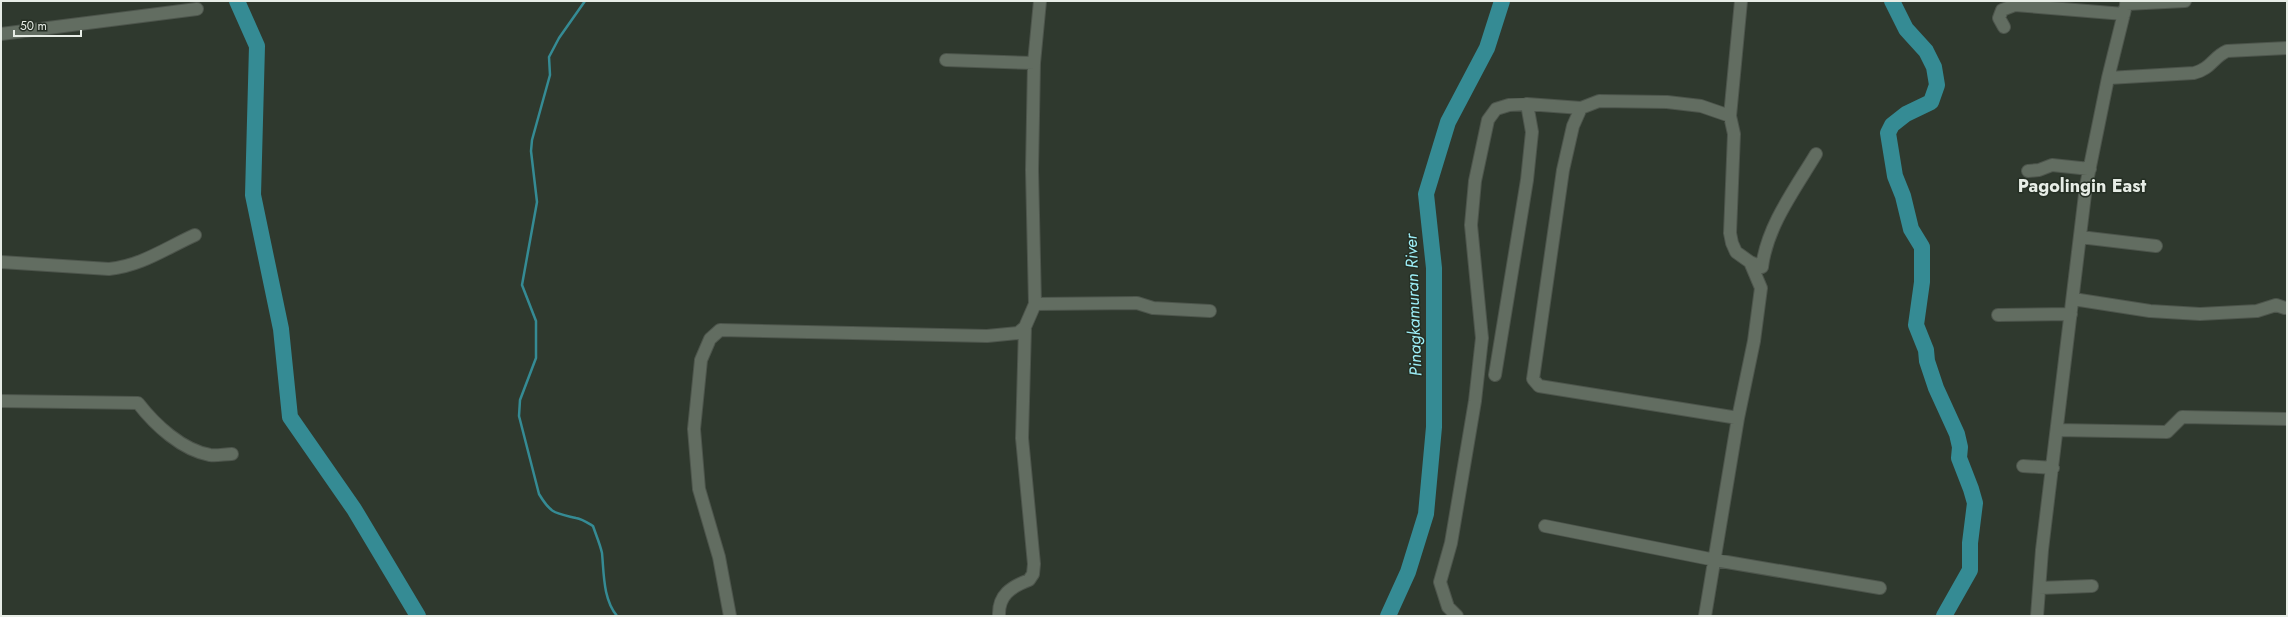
<svg xmlns="http://www.w3.org/2000/svg" width="2288" height="617" font-family="Jost,sans-serif">
<style>
.lines{fill:none;stroke-linecap:round;stroke-linejoin:round}
.stream{stroke:#358b94;stroke-width:2.5}
.river{stroke:#358b94;stroke-width:16}
.minor-casing{stroke:#4d554c;stroke-width:14}
.minor{stroke:#626d61;stroke-width:12}
.labels{text-anchor:middle;stroke-width:3;stroke-linejoin:round;paint-order:stroke}
.water-label{font-size:17px;font-style:italic;fill:#9eeff8;stroke:#252f24}
.quarter-label{font-size:18px;font-weight:bold;fill:#e7ede6;stroke:#252f24}
</style>
<rect width="100%" height="100%" fill="#2f392e"/>
<g class="lines">
<path class="stream" d="M585,1l-26,37 -10,19 1,18 -18,65 -1,11 6,51 -15,83 14,36v37l-16,42 -1,16 20,78c12,20 16,19 37,24 6,1 12,5 17,8 3,9 7,18 9,27 2,21 1,46 15,63"/>
<path class="river" d="M237,1l20,45 -4,149 28,134 9,88 64,92 64,107
M1892,1l14,28 20,22 8,16 3,18 -6,17 -25,12 -14,11 -4,8 7,43 8,20 8,33 11,18v35l-6,43 10,25 1,11 9,27 21,46 3,13 -1,11 12,31 4,14 -5,40v27l-26,46
M1388,616l20,-44 18,-58 8,-87v-159l-8,-74 22,-72 39,-74 15,-47"/>
<g class="minor-casing">
<path id="minor" d="M2126,4l59,-3
M2004,27l-5,-9 3,-8 13,-5 109,9
M1,34l196,-25
M946,60l88,3
M2108,78l86,-5c17,-4 19,-16 33,-22l60,-3
M1581,108l-8,18 -10,44 -30,209 6,7 199,32
M2028,171l11,-1 13,-5 38,4
M2080,237l76,9
M1,262l108,7c32,-3 57,-21 86,-34
M1750,262l12,5c5,-41 33,-78 54,-113
M2073,299l77,12 50,3 57,-3 19,-6 9,3
M1035,304l102,-1 16,5 57,3
M1998,315l73,-1
M1495,375l32,-195 5,-48 -5,-28
M1,401l137,2c17,22 44,47 72,52 7,1 15,-1 22,-1
M2057,430l110,2 15,-15 105,2
M2023,466l30,2
M1545,526l170,34 165,28
M2039,588l53,-2
M730,616l-11,-59 -20,-68 -5,-60 7,-69 9,-21 10,-9 267,6 31,-3 7,-6 10,-23 -3,-134 2,-107 6,-62
M999,616c-1,-21 12,-29 30,-36l4,-6 1,-10 -12,-126 3,-111
M1457,616l-9,-9 -8,-25 11,-39 24,-142 7,-63 -11,-113 4,-44 13,-61 8,-11 13,-4 18,-1 54,4 18,-7 68,1 34,4 29,10
M1705,616l33,-198 16,-77 7,-53 -11,-26 -14,-10 -4,-9 -2,-10 4,-99 -4,-18 11,-115
M2037,616l5,-66 44,-364 22,-108 19,-77"/>
</g>
<use href="#minor" class="minor"/>
</g>
<g class="labels">
<g class="water-label">
<text transform="translate(1413 305) rotate(-92)" y="6">Pinagkamuran River</text>
</g>
<g class="quarter-label">
<text x="2082" y="192">Pagolingin East</text>
</g>
</g>
<rect width="2288" height="617" fill="none" stroke="#e7ede6" stroke-width="4"/>
<path d="M14 30v6h67v-6" fill="none" stroke="#e7ede6" stroke-width="2"/>
<text x="20" y="30" font-size="12" fill="#e7ede6" stroke="#252f24" stroke-width="3" paint-order="stroke">50 m</text>
</svg>
